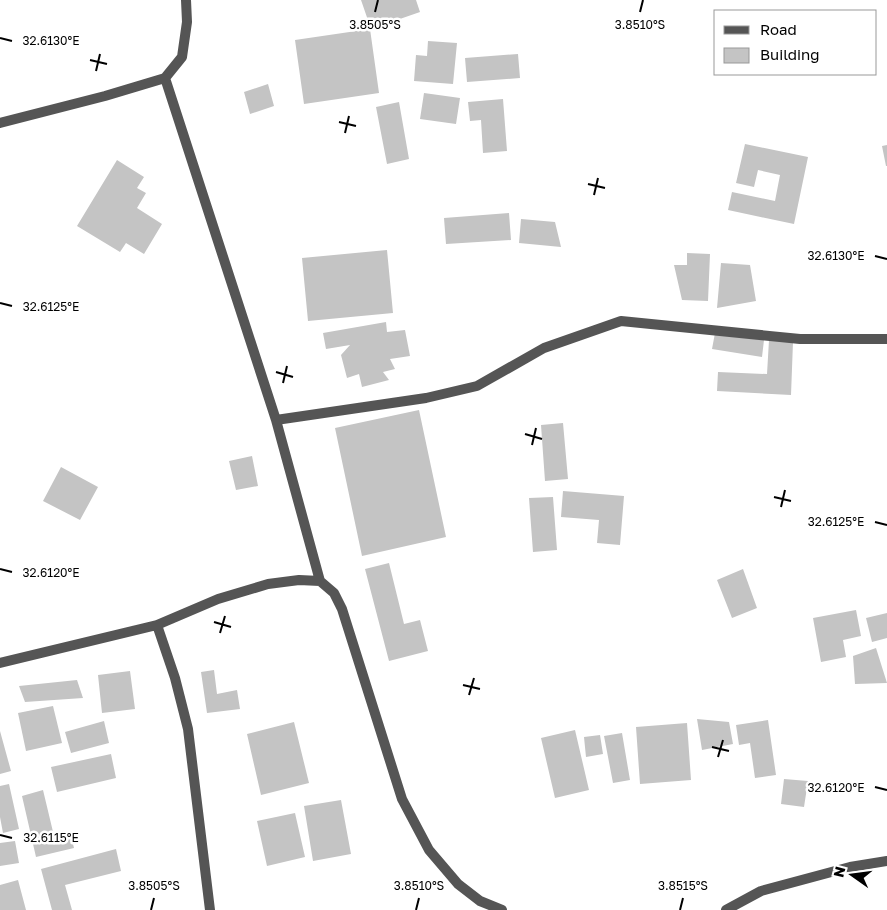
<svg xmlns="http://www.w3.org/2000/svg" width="887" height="910" font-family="'Golos Text',sans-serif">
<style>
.building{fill:#c4c4c4}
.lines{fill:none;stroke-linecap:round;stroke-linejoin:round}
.street{stroke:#555;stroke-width:10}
.ticks{fill:none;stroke:#000;stroke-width:2}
.ticks-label{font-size:12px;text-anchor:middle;fill:#000;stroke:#fff;stroke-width:5;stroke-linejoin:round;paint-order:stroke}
</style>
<rect width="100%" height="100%" fill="#fff"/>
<path class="building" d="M361,0h55l4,12 -49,17z
M370,29l9,64 -75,11 -9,-64z
M428,41l29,2 -4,41 -39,-3 2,-26 11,1z
M518,54l2,24 -53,4 -2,-24z
M268,84l6,22 -24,8 -6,-22z
M424,93l36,5 -4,26 -36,-5z
M503,99l4,52 -24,2 -2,-33 -11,1 -2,-19z
M399,102l10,57 -22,5 -11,-57z
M745,144l63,13 -14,67 -66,-14 4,-18 43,9 5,-26 -22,-5 -4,17 -18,-4z
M887,145v21h-1l-4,-20z
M117,160l27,17 -7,11 9,5 -9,15 25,16 -18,30 -18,-11 -6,9 -43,-26z
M509,213l2,27 -65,4 -2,-26z
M521,219l34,3 6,25 -42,-4z
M387,250l6,63 -85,8 -6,-63z
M687,253l23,1 -2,47 -26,-1 -8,-35h13z
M721,263l29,2 6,36 -39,7z
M386,322l1,10 18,-2 5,26 -20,3 5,10 -12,3 6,8 -27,7 -3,-13 -12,4 -6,-23 9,-10 -24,4 -3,-16z
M715,333l49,7 -2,17 -50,-8z
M769,340l24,2 -2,53 -74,-4 1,-19 49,2z
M419,410l27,127 -84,19 -27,-128z
M563,423l5,56 -23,2 -4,-56z
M252,456l6,30 -22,4 -7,-29z
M61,467l37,20 -18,33 -37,-19z
M563,491l61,5 -4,49 -23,-2 2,-23 -38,-3z
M553,497l4,53 -24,2 -4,-54z
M389,563l15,61 16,-4 8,31 -39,10 -24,-92z
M743,569l14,39 -25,10 -15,-38z
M856,610l5,26 -18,4 3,17 -25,5 -8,-44z
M887,613v25l-15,4 -6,-24z
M876,648l11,35 -32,1 -2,-28z
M214,670l3,24 20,-4 3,19 -33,4 -6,-41z
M130,671l5,38 -33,4 -4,-38z
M77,680l6,18 -58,4 -6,-16z
M53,706l9,37 -36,8 -8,-38z
M697,719l32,3 4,22 -31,6z
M768,720l8,55 -21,3 -5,-35 -11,2 -3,-20z
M104,721l5,22 -38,10 -6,-21z
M294,722l15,61 -48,12 -14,-61z
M687,723l4,57 -51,4 -4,-57z
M575,730l14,60 -34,8 -14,-60z
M0,731l11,40 -11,3z
M622,733l8,47 -17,3 -9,-47z
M600,735l3,19 -17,3 -2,-20z
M111,754l5,24 -59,14 -6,-25z
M784,779l24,2 -4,26 -23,-3z
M9,784l10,45 -16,4 -3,-16v-31z
M43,790l11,46 16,-4 4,16 -38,9 -14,-61z
M341,800l10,54 -38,7 -9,-55z
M295,813l10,44 -38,9 -10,-45z
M15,841l4,22 -19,3v-23z
M116,849l5,22 -56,14 7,25h-20l-11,-41z
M18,880l8,30h-26v-25z"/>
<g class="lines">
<path class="street" d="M165,78l111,342 44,161
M0,123l105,-27 60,-18 17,-21 5,-35 -1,-22
M276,420l150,-22 51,-12 67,-38 77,-27 179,18h87
M157,625l18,53 13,51 22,181
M0,663l157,-38 61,-26 50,-15 31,-4 21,1 14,12 8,16 60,190 27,51 29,34 22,17 22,9
M726,910l35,-19 89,-24 37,-6"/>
</g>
<path class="ticks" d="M375,12l3,-12M640,12l3,-12M0,38l12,3M90,60l17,4M96,71l4,-17M339,122l17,4M345,133l4,-17M588,184l17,4M594,195l4,-17M875,256l12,3M0,303l12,3M276,372l17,5M283,383l4,-17M525,434l17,5M532,445l4,-17M774,497l17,4M781,507l4,-17M875,522l12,3M0,569l12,3M214,622l17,5M220,633l5,-17M463,685l17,4M469,695l5,-17M712,747l17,4M718,757l5,-17M875,787l12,3M0,835l12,3M151,910l3,-12M416,910l3,-12M680,910l3,-12"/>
<g class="ticks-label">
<text x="375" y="29">3.8505°S</text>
<text x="640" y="29">3.8510°S</text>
<text x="51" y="45">32.6130°E</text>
<text x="836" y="260">32.6130°E</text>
<text x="51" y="311">32.6125°E</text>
<text x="836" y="526">32.6125°E</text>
<text x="51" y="577">32.6120°E</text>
<text x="836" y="792">32.6120°E</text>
<text x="51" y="842">32.6115°E</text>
<text x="154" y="890">3.8505°S</text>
<text x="419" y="890">3.8510°S</text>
<text x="683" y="890">3.8515°S</text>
</g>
<rect x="714" y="10" width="162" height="65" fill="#ffffff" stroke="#999999"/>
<rect x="724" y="26" width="25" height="8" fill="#555555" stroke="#999999"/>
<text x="760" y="35" font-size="15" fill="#000000">Road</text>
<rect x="724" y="48" width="25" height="15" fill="#c4c4c4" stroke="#999999"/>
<text x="760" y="60" font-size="15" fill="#000000">Building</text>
<g transform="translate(852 875) rotate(284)" stroke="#ffffff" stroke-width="4" paint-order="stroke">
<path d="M0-4L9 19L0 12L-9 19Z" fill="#000000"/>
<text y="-8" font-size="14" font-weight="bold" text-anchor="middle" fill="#000000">N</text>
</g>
</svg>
